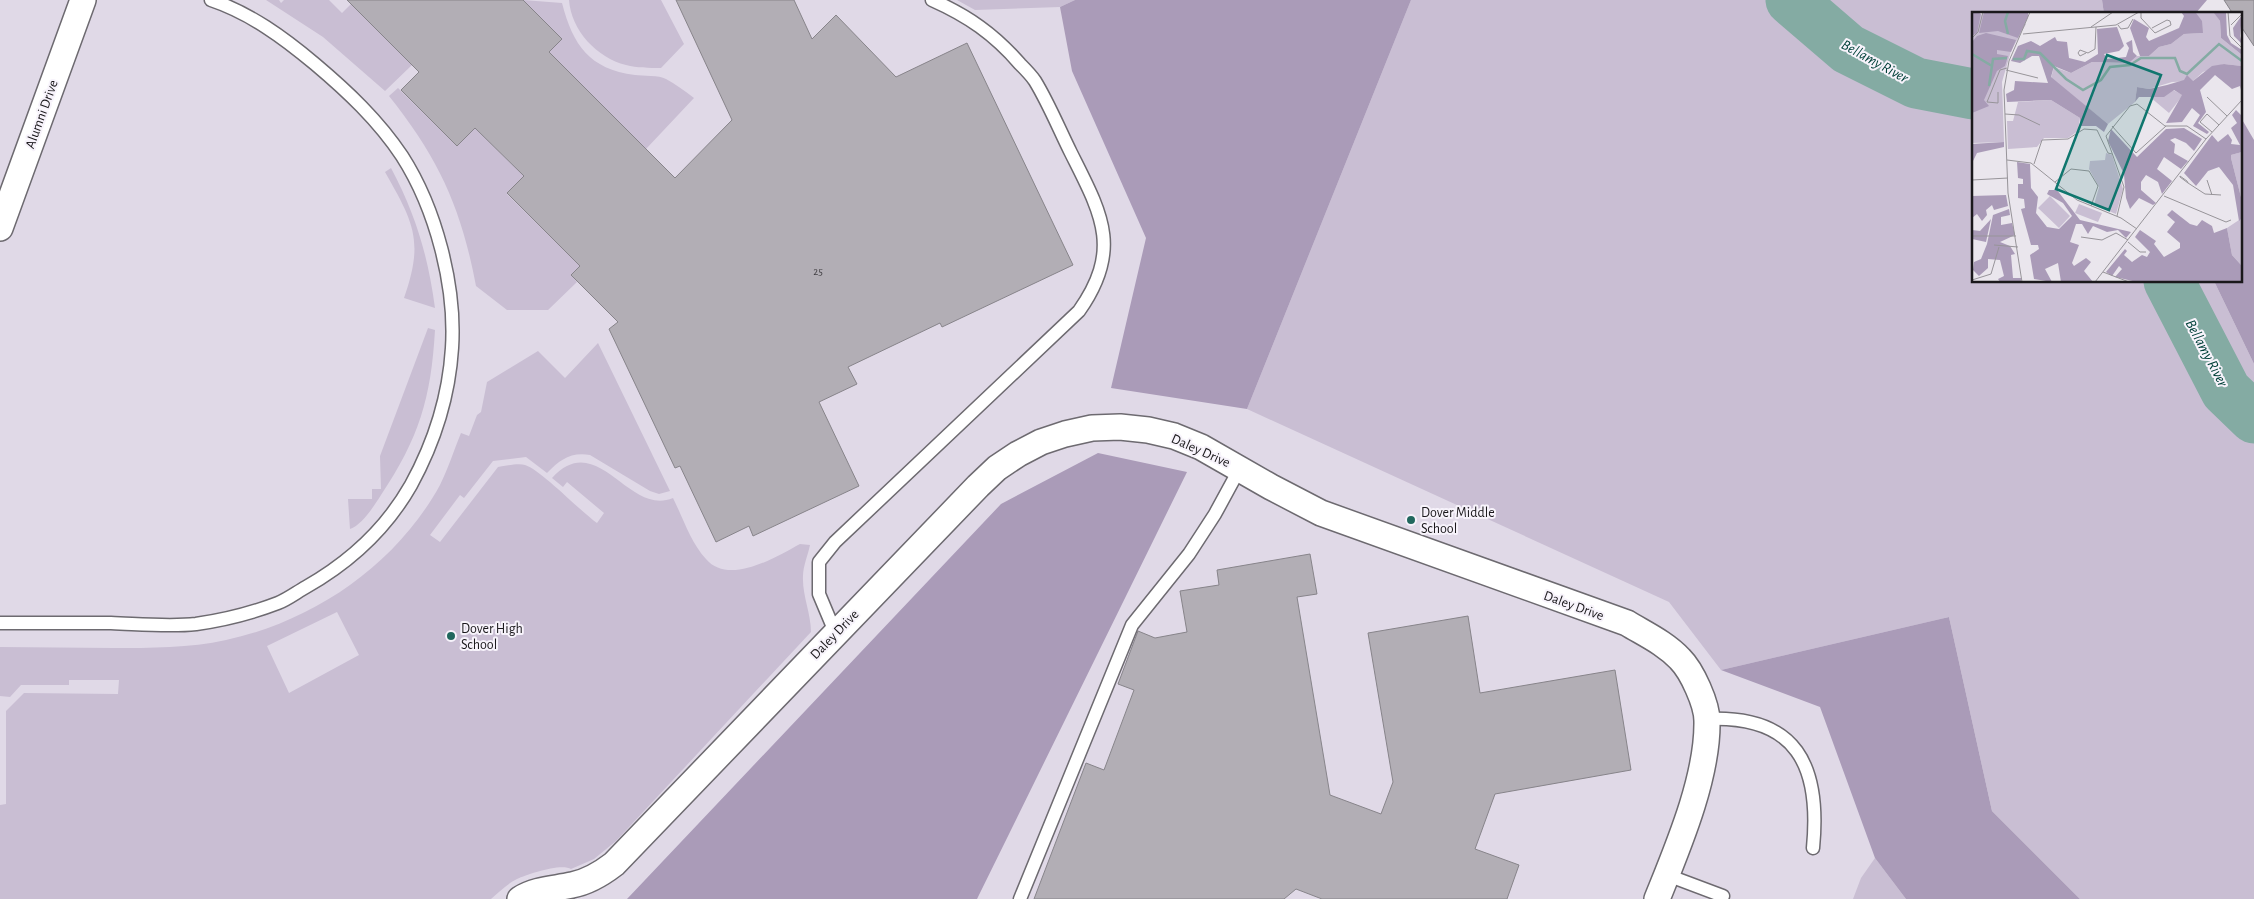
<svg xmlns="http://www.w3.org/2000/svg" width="2254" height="899" font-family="'Alegreya Sans',sans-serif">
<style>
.built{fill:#e0d9e7}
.green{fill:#c9bed3;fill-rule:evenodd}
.forest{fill:#aa9bb8}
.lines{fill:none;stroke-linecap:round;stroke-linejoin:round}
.river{stroke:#84aba3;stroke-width:51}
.building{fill:#b2aeb5;stroke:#87848a}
.lane-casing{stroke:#6d6a70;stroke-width:15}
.street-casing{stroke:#6d6a70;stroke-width:28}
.lane{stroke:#fff;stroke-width:12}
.street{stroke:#fff;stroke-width:25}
.poi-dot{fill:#20675d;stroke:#f7f3fb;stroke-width:2}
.labels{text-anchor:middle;stroke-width:4;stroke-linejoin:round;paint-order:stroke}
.number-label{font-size:11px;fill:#403e42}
.street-label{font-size:14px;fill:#1a181b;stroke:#f7f3fb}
.poi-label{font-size:14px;fill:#1a181b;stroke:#f7f3fb;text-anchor:start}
.water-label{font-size:15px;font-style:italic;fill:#014038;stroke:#f7f3fb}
.inset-river{fill:none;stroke:#84aba3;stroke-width:2.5}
.inset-road{fill:none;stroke:#979499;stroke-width:1}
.view{fill:#0f766e;fill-opacity:0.15;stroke:#0f766e;stroke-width:2.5}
.inset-edge{fill:none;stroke:#1a181b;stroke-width:2.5}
</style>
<rect width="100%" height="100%" fill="#eae6ed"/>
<path class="built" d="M0,0h1723l196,506 72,313 65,80h-2056z"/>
<path class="green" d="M266,0h13l2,3 3,-3h45l13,13 9,-9 61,61 -27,26 -62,-54z
M523,0l39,3c11,42 27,66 73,72 8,1 24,0 31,4 9,5 19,12 28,19l-48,51 -97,-97 13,-13z
M569,0h92l23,44 -23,24c-12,0 -24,0 -35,-3 -29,-7 -55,-35 -57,-65z
M957,0h118l-15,7 -85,3z
M1411,0h691l2,14h-131v267h241l40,83v535h-174l-88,-88 -43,-194 -228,53 -52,-68 -422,-193z
M398,88l59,58 18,-18 49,48 -17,18 73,72 -9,9 6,7 -29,28h-41l-31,-24c-15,-79 -37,-127 -87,-190z
M391,168c25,47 37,88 44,140l-31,-10c20,-57 10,-75 -19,-126z
M428,328l7,2c-4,69 -16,108 -54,165 -7,11 -19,30 -31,34l-2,-30h24v-10h9l-1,-33z
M598,343l72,148 -11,3 -9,-3 -60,-36c-20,-3 -30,5 -43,18l-21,-16 -33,4 -29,37 -4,-3 -30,40 10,7 58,-75c7,-1 20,-4 27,-2 16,5 55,46 72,58l7,-10 -37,-31 -4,5 -11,-9c46,-50 76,39 121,20 10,20 18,45 33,61 23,27 70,-2 94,-15l10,1c-2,10 -7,21 -7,31 -1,19 8,37 8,56l-195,209 -22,18 -23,10c-10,-6 -43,5 -54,10 -10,5 -18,13 -26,20h-491v-94l6,-1v-93l18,-18 94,1 1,-14h-50v5h-48l-11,12 -10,-1v-49c38,0 76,1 113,1 37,0 77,0 113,-8 88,-19 170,-75 214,-155 8,-16 14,-35 21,-52l8,3 8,-21 4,-3 6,-30 51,-31 27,27zM337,612l22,43 -70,38 -22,-47z
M1875,858l31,41h-53l8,-21z"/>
<path class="forest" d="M1075,0h336l-164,409 -136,-21 35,-150 -74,-167 -12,-64z
M2102,0h105l-12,14h-91z
M2240,116l14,24v224l-40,-83h26z
M1098,453l89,19 -210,427h-350l374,-395z
M1949,617l43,194 88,88h-174l-31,-41 -55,-151 -99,-37z"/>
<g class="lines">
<path class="river" d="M1791,0l57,49 68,34 57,11
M2169,281l57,110 28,27"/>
</g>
<path class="building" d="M347,0h176l39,39 -13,13 126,126 57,-58 -56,-120h118l18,39 24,-24 60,62 71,-34 106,222 -131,62 -2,-4 -92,44 9,17 -38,18 40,84 -106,50 -4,-10 -33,16 -36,-76 -5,2 -66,-139 9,-7 -47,-47 9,-9 -73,-73 17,-17 -49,-48 -18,18 -56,-56 18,-18z
M2224,0h30v46l-14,-21v-11h-7z
M1310,554l7,40 -20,3 33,198 51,19 12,-32 -25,-149 100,-17 12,77 135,-23 16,100 -136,24 -20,55 44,16 -12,34h-185l-26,-10 -12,10h-250l52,-136 18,7 30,-80 -16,-6 20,-53 17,7 32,-6 -7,-41 39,-6 -2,-15z"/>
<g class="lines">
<g class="lane-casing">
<path id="lane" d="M0,623c37,0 74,0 111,0 28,1 58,4 85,1 28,-4 56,-11 82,-21 10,-4 19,-11 28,-16 44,-25 80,-58 105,-102 23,-42 38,-89 41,-137 4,-62 -16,-139 -50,-192 -24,-36 -55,-65 -87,-92 -31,-26 -65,-51 -104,-64
M835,632l-16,-38v-32l16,-20 244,-231c44,-62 22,-98 -8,-158 -12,-24 -22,-49 -36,-72 -4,-6 -10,-12 -15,-17 -26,-30 -52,-48 -88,-64
M1707,719c90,-4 114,47 106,129
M1667,875l56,21
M1020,899l112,-274 57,-71 26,-40 25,-46"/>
</g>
<g class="street-casing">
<path id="street" d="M0,228l83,-228
M520,899c16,-10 34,-10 52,-14 16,-3 29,-11 42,-21l364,-378 19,-18 21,-14 23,-12 24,-8 27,-6 28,-1 28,3 26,6 27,11 70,40 50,26 306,110c18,11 38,20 53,36 12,12 27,45 27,62 1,56 -29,126 -50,178"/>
</g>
<use href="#lane" class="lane"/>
<use href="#street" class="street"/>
</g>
<g class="poi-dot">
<circle cx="1411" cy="520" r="5"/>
<circle cx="451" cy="636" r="5"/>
</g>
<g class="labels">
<g class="number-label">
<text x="818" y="275">25</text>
</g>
<g class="street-label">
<text transform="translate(41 114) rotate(-70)" y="5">Alumni Drive</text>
<text transform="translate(1201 450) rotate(24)" y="5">Daley Drive</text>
<text transform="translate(1574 605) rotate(20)" y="5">Daley Drive</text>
<text transform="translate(834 634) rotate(-46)" y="5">Daley Drive</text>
</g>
<g class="poi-label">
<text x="1421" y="517">Dover Middle<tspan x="1421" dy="16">School</tspan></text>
<text x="461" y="633">Dover High<tspan x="461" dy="16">School</tspan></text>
</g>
<g class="water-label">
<text transform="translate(1875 61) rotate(29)" y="5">Bellamy River</text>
<text transform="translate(2207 353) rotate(62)" y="5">Bellamy River</text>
</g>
</g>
<g transform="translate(1972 12)">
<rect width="270" height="270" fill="#eae6ed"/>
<path d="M13,0l41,12 -15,27 -9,31 2,60 -32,1v-122zM218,0h24l6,9 1,17 21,17v11l-18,-2 -21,8 -10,9 -21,1 -23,7 -12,-2 -2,15 -27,22 -57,-46 3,-11 17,6 21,-11 37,1 8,-7h12l10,-9 12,-3 13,-10 19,-1zM201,78l10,5 -14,18 -19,-16zM79,88l29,18 -2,13 -10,7h-24l-7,9 -29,2 -1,-28h6l5,-19zM270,140v49l-11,-43v-3zM134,141l6,2 11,34 -7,25 -22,-9 5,-18 -10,-18 1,-8 15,-1zM78,184l20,20 -11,12 -21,-20zM107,192l23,9 -4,9 -23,-9zM270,206v48l-10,-11 -5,-27z" fill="#c9bed3"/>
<path d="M6,0l3,2 -4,19 -5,3v-23zM12,0h44v5l-10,21 -20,-7 -19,2zM209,0l15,1 6,8 1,12 -19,1 -13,10 -12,3 -10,9h-9l-10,-28 4,-9 15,9 -3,9 3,4 30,-13 5,-12zM254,0l1,23 4,8 11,7v5l-21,-17 -1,-17 -6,-8zM270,3l-2,21 2,8 -8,-8 -1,-8zM145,15l7,19 -5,5 -15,3 3,5 19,-2 3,-9 -3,-5 6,-3 1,12 4,4 -8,7 -37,-1 -21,11 -17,-7 -3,11 57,47 -4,8 -8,-6h-16v-8l-29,-18 -44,2 -1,-8 8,-4 1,-9 33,2 -9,-27h-7l-12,7 -9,-2 7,-15 13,-5 9,5 15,-9 2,4 10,1 2,16 16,4 13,-8 -1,-25zM14,21l30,7 -5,12 -14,-2v4l11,2 -3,10 -8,5 -13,29 5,6 -17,7v-71l5,-6zM252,52l18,2v28l-2,-8 -8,3 -17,-14 -15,15 6,22 -8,11 11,9 -2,2 -14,-8 7,-11 -8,-7 -10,14 -16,1 16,-28 -8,-5 -10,7h-25l-4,5 2,-15 12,2 18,-4 17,-5 3,-5 6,6 19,-15zM264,98l5,5 1,37 -11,3v3l11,43v17l-3,3 -6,-36 -14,-18 -11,4 -12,15 -12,-13 28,-38 6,7 10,-8 4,6 -1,4 9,1 -9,-17 6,-5 -5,-8zM212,116l18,11 -8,12 -8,-8 -11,-5 -5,2 5,4 -1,9 14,8 -7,8 -17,-12 -7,12 15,12 -10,13 -4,-12 -12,-7 -5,7v8l15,13 -3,2 -14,-7 -9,11 -4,-11 -2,-24 -16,-33 3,-12 26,28 29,-28zM32,130v5l-27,6 -5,10v-19zM45,150l13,2 1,24 7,9 -2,16 11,14 12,2 13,-13 -9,-13 -16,-9 2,-4h8l23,30 51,12 -5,6 -8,-8 -11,2 -14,-6 -5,8 -6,-10h-6l-6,18 9,3 -7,18 2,3 12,-8 5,4 -7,9 9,11h-32l-3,-19 -13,6 7,13 -18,-3 -4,-24 9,-6 -1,-4h-7l-10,-36 4,-1 -1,-9 -6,-1v-14h5v-5l-5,-1zM34,183l2,11 -14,4 -2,-5 -6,5 1,5 -5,6 -5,-7 -5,4v-22zM37,197l1,6 -9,2v8l11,-2 3,12 -15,7 10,4 5,8 -4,1 2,23h8v4h-21l-2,-3 6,-3 -4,-16 -12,-1v9l-9,8 -6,-6 1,-8 7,-3 6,-15 6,-29zM200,198l18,14 7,2 5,-6 10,6 2,7 13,-5 5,27 10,11v16h-105l-22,-5 7,-8 -3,-3 -7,10 -6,-4 19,-23 2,2 -3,4 8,7 10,-7 5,2 3,-5 -15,-15 5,-7 16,11 -2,3 10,13 16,-9v-5l-13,-11 8,-10 -8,-7zM19,207l-5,23 -14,-3v-9l8,1z" fill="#aa9bb8"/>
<path class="inset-river" d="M36,22l-3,-13 3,-9M0,42l20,12M41,47h11l3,-8 13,2 26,26 17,11 18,-10 9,-13 20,-2 11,-7h34l5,13 7,3 32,-30 23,17M17,74l4,-27 14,-1"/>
<path class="inset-road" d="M169,0v6l14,15 16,-8 -1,-4 -3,-1 -15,8M256,0l2,24 12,12M146,13l3,4 7,-1 5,-9M259,13l11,-11M119,15l22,-15M51,22l93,-9 23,-13M0,26l6,-6 5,-20M114,41l-6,3 -2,-3 2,-3 8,3 7,-4 1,-22M34,58l32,8M26,80v11l-11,-1 13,-32 7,-2M235,85l20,19M33,102l14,1 21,10M140,114l24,27 30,-27M240,120l-12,-10 7,-8 12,11M35,148l24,3 46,37 44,18 16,11M62,152l8,-24 26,-1 16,-10 13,1 11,23 4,1M208,164l7,5 1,2 -8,-6zM0,168l36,-2M235,168l5,15M83,170l16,-13 18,2 9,15 -7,20M216,171l17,11 16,1M192,184l62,26 5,-2M145,204l7,-29 -18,-51 24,-30 7,-2 28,22h22l19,13M0,224h44M109,225l21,3 14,-7 12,7M156,230l12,10h6M22,233l24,2M131,260l26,10M0,268l19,-6 8,-27M50,270l-14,-89 -4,-103 5,-29 21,-49M123,270l111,-143 36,-39"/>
<path class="view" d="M135,43l54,20 -52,135 -53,-21z"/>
<rect width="270" height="270" class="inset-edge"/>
</g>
</svg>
